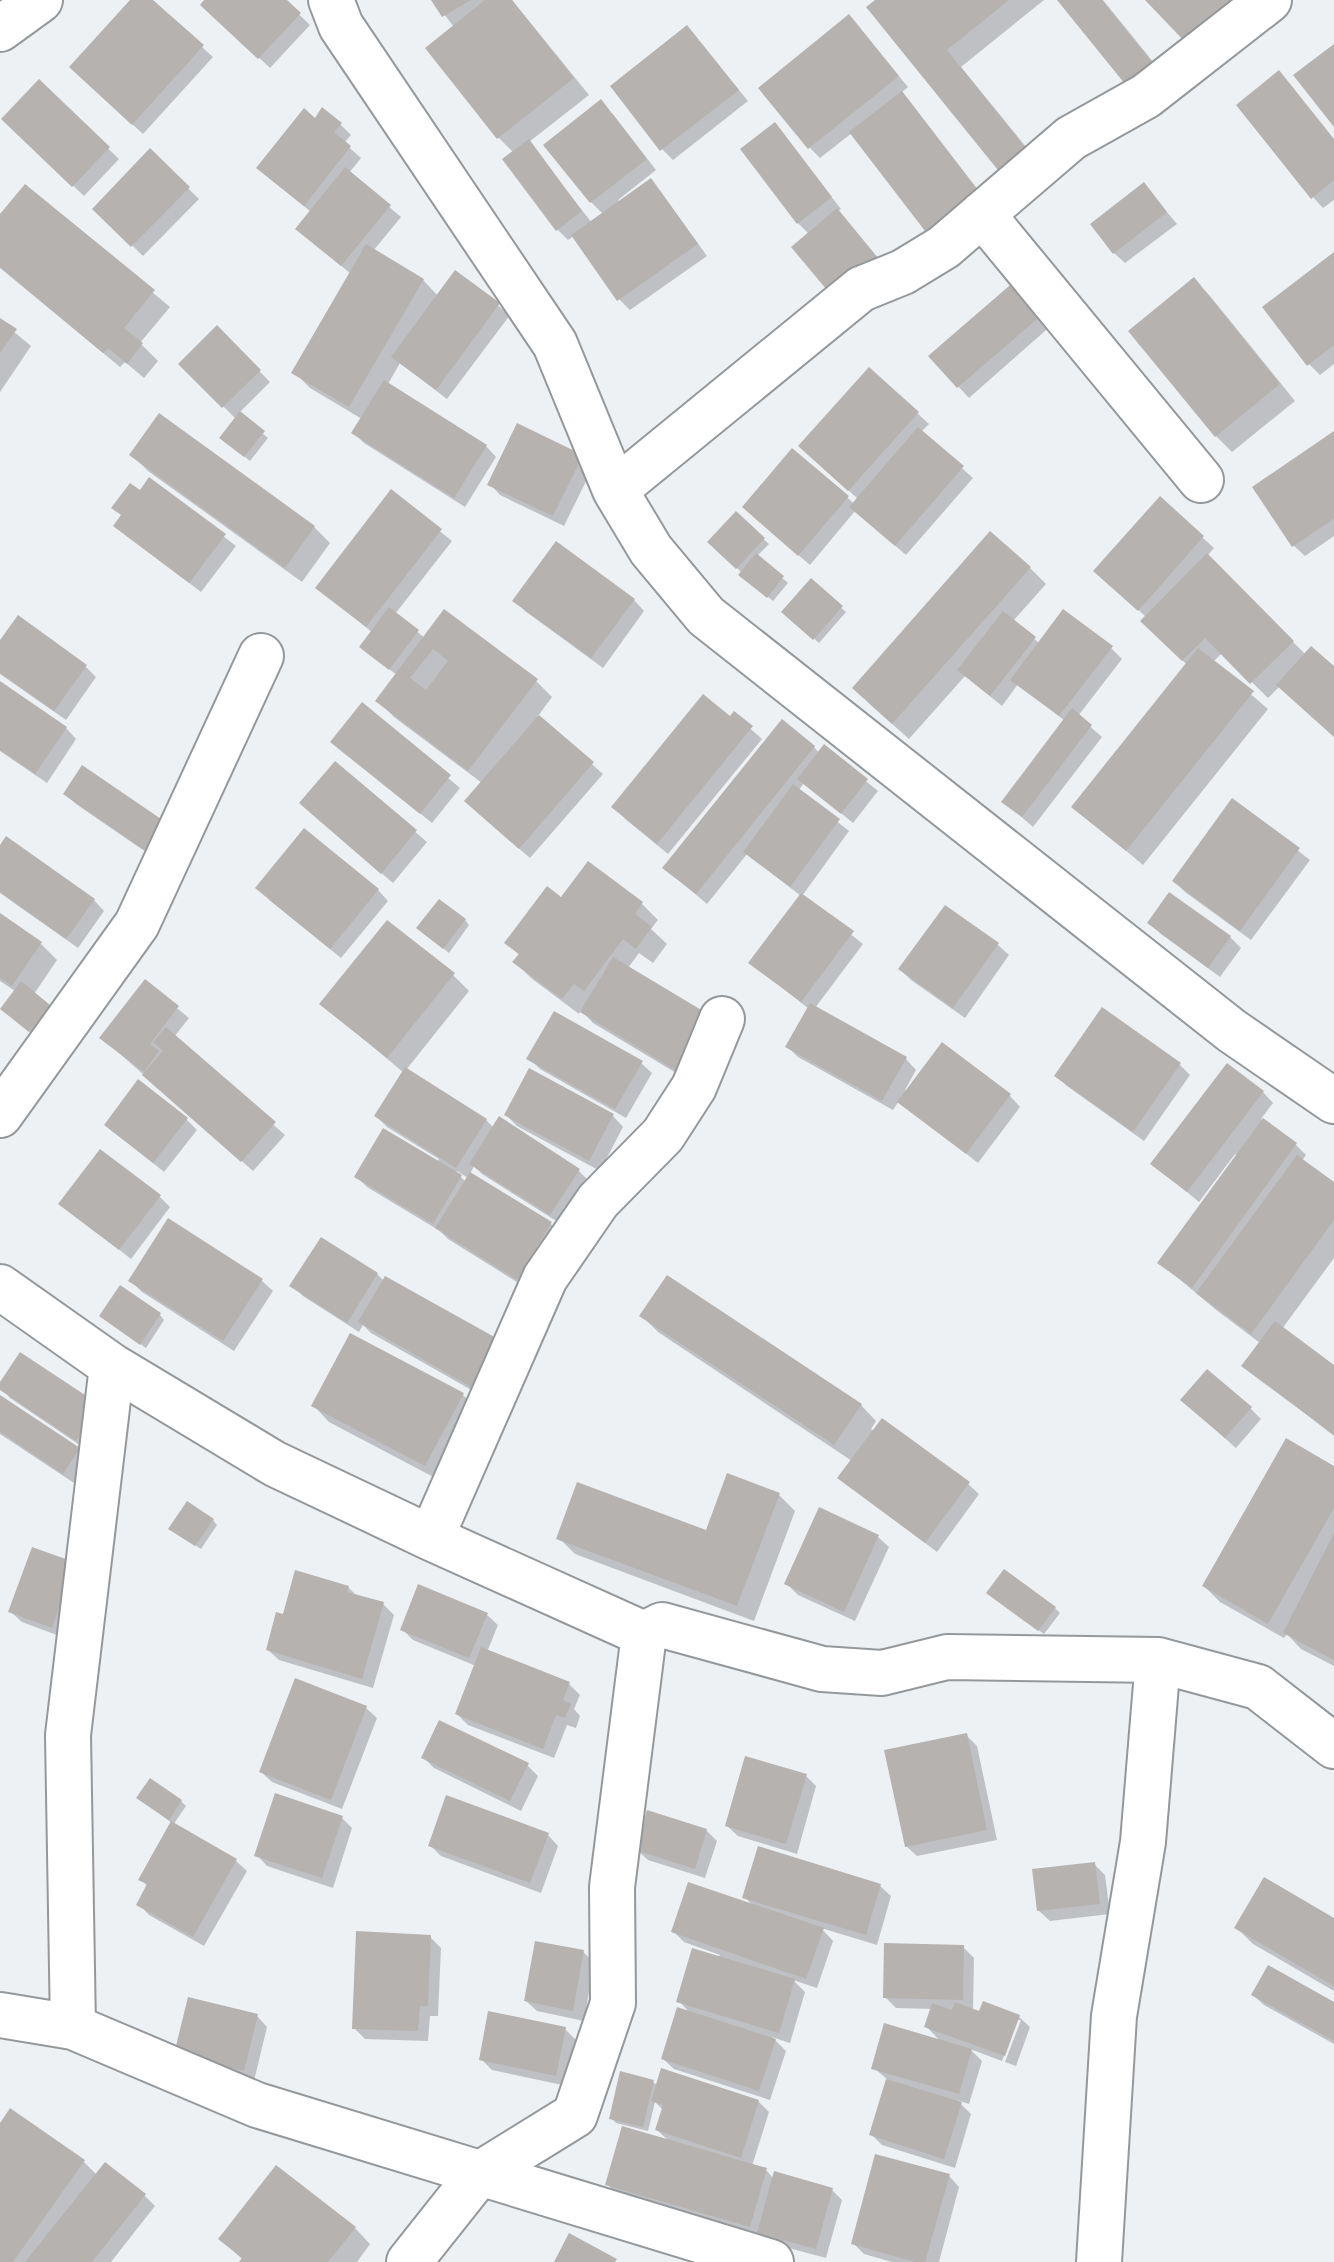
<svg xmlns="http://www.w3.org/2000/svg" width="1334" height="2262" font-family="'Archivo Narrow',sans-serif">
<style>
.shadow{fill:#0003;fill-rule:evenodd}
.building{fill:#b6b2b0;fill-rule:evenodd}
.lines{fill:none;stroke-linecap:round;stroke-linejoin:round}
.minor-casing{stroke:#95989a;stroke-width:48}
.minor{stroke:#fff;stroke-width:44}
</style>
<rect width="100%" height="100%" fill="#eef1f4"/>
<path class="shadow" d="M132,0h18l63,57 -70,77 -61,-56z
M207,0h77l26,25 -40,43 -57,-53z
M433,0h79l77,95 -60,47 63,81 12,-8 -13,-13 21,-89 44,57 -38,30 2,3 31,-22 10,11 46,64 -77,54 -11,-11 -45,-63 -6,4 -11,-11 -43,-76 -16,-16 -44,-110z
M878,0h166l-83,67 87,107z
M1060,0h43l64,79 -24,19z
M849,17l59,70 -7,6 86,109 -50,38 -85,-107 -32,25 -10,-10z
M697,39l51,62 -75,59 -11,-11z
M39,82l80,77 -35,37 -80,-77z
M315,120l25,4 11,11 -7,8 17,15 -12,15 52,44 -28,34 50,29 15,16 17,-24 55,43 -63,84 -47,-36 -12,21 98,62 10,11 -31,50 -101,-64 -11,-11 9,-13 -52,-31 -16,-16 57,-98 -54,-45 14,-17 -42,-34z
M775,125l66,84 -32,25 -11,-11z
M1334,139v61l-11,8 -10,-11z
M150,151l49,48 -56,57 -48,-47z
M1144,185l33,39 -52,39 -11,-10z
M25,186l145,121 -30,36 18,18 -14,17 -19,-16 -5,5 -120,-99v-51z
M1334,255v109l-14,11 -11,-11z
M1194,280l16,16 85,105 -63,51 -16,-16z
M1016,283l37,41 -84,74 -38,-41z
M0,320l31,26 -31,46z
M217,328l53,54 -31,31 29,25 -18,23 -24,-19 10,-23 -55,-55z
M870,370l59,54 -8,8 52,46 -67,77 -51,-44 -45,54 -55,-47 92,-21 7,7 4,-5 -47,-43z
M159,416l155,111 16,16 -28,39 -154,-111 -16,-16z
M518,426l75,41 -29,59 -64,-31 -10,-11z
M1334,434v102l-29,20 -11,-10z
M150,480l86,66 -35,46 -86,-66z
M391,492l61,49 -57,73 30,24 111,43 16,16 -14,19 65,58 -73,84 -53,-46 5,-29 -88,-66 -16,-16 19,-26 -31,-23 7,-19 -55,-45z
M1160,499l54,49 -7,8 99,99 28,13v67l-54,-49 -12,12 -46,-45 -9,9 55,47 -125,156 -69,-58 113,-142 -44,-45 3,-3 -39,-36z
M736,514l33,30 -12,12 31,27 -15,18 -27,-22 -4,-6 -32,-31z
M1030,568l16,16 -33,37 27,23 71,4 11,11 -44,57 24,21 -69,90 -30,-26 62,-80 -47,-37 -16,22 -37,-30 -56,63 -39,-35z
M811,581l35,31 -27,31 -30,-27z
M515,600h119l10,11 -41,57 -78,-57z
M0,644l86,23 10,10 -30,43 -66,-46z
M0,684l66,44 10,11 -29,44 -47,-32z
M362,705l98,83 -28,35 -88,-71z
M734,714l28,25 -94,115 -44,-36z
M814,747l5,6 5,-6 54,44 -25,32 -49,-40 -6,8 51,40 -47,65 61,48 -48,64 91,51 10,11 -11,20 2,2 35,-47 68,51 10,11 -42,56 -79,-62 -6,9 -95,-53 -10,-10 21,-38 -58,-46 50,-67 -54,-42 -40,50 -43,-36z
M335,763l92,79 -34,41 -81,-69z
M65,794l108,39 -17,26 -80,-55z
M1233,801l77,59 -59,80 -66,-48 -11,-11z
M0,848l94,52 10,11 -26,37 -78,-55z
M588,863l54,41 16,16 -7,9 16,15 -14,19 -14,-10 -11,15 79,48 -21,63 -93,-56 -12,-13 -2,4 -48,-36 -16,-16 5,-6 -13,-13 55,-43z
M378,890l10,11 -47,57 -73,-59z
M1170,895l60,42 11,11 -21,29 -59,-43 -11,-11z
M945,907l53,38 11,10 -44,63 -54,-38 -11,-11z
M0,916l41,28 16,16 -23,34 20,17 -20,24 -28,-22 9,-22 -15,-10z
M465,920l4,5 -20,28 -25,-20z
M387,922l66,53 16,16 -63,79 80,50 8,8 84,42 11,11 -28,43 -79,-50 -8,-8 -4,8 81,50 11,11 -34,54 -80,-50 -8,-8 -73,-44 -10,-10 80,-15 2,-3 -52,-32 -11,-11 28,-43 -82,-69zM457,1171l11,7 -2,4 -10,-10z
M145,982l44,36 -15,19 111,98 -32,36 -151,-133z
M529,1058l112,5 11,10 -26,45 -86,-49z
M1180,1065l10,10 -46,66 -77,-55 -10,-10z
M1263,1092l10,11 -12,16 35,26 10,10 -4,6 32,24v73l-52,71 52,38v69l-91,-71 17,-22 -45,-34 -55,-46 78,-107 -3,-2 -36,48 -46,-38z
M506,1115l107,1 10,11 -23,44 -83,-45z
M186,1119l11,11 -33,42 -58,-47z
M159,1196l11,11 -39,52 -70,-55z
M377,1274l7,7 113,60 -15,55 -111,-63 -8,-8 -4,7 -56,-36 -11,-11z
M131,1281h131l11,10 -39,60 -92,-59z
M160,1315l4,5 -18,28 -40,-28z
M642,1316l219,89 15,16 -5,8 97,55 11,10 -42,58 -97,-74 12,-17 -194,-129z
M0,1386l109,32 -22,32 -77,-52z
M463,1395l16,16 -38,70 -112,-59 -15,-16z
M0,1397l78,52 11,11 -15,23 -74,-49z
M1251,1409l10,10 -25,29 -42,-37z
M1334,1468v198l-33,-17 -14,-15 -3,4 -64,-36 -16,-16z
M779,1495l16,16 -41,110 -179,-67 -16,-16 148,-6z
M213,1520l4,5 -16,24 -25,-16z
M878,1537l11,10 -34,74 -57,-26 -11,-11z
M73,1564l-11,73 -40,-15 -11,-10z
M348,1587l10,10 25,7 11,11 -21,73 -94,-28 -11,-10z
M994,1598l61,10 5,5 -16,21z
M487,1615l11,10 -11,27 82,32 11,11 -6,14 6,7 -4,12 -9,-3 -13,33 -86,-33 -11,-11 19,-48 -63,-26 -11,-11z
M366,1708l11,10 -35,91 -70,-27 -11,-10z
M966,1735l11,11 20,94 -80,16 -11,-10z
M423,1757l104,8 11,11 -17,35 -87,-43z
M806,1776l10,10 -19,68 -59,-18 -11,-10z
M181,1801l5,5 -13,19 63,36 11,10 -43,75 -55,-31 -10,-11 9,-17 -7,-8 31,-56 -28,-20z
M342,1818l10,10 -19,60 -66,-22 -10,-11z
M706,1830l11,11 -12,37 -57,-18 -11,-10z
M548,1835l10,11 -17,47 -100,-37 -11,-11z
M1094,1864l11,11 5,39 -60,7 -11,-10z
M880,1886l11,10 -14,49 -56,-17 12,13 -16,47 -24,-8 12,12 -15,51 -18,-6 14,14 -16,49 -96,-31 -11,-10 27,-46 -11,-12 41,-46 -36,-13 -10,-10 79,-26 -8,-9z
M1334,1920v71l-81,-47 -16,-16z
M430,1937l11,11 -3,68h-8l-2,25 -63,-2 -11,-11z
M963,1947l11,11 -1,53 46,6 11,10 -14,39 -11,-4 16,-42h-4l-15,41 -32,-12 12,12 -13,43 -12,-4 14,14 -16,54 -73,-23 -10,-10 16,-55 -14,-12 67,-26 -15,-16 6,-17 -36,-1 -11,-11z
M583,1952l11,10 -10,59 -47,-10 -11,-10z
M1253,1995l81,9v40l-70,-39z
M257,2016l10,11 -13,54 -67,-17z
M565,2029l11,11 -9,46 -75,-16 -11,-11z
M653,2082l5,4 100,15 11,11 -17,54 14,4 8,9 58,11 10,10 -16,58 -56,-15 -9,-9v3l-143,-42 -11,-11 63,-42 -13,-12 6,-20 -8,-8 -7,29 -32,-8 -5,-5z
M11,2111l73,51 13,13 47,20 11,11 -44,56h-111v-136z
M949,2176l10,11 -20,75h-47l-28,-8 -11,-11z
M355,2228l15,16 -13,18h-116l2,-2 -22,-21z"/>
<path class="building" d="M130,0h23l51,45 -72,80 -63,-58z
M204,0h83l14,13 -43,46 -58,-54z
M431,0h40l-29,17z
M485,0h27l62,78 -77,61 -72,-91z
M875,0h134l-62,50 86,107 -27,23 -140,-173z
M1057,0h45l50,62 -27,22z
M1145,0h90l-47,45z
M849,14l50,62 -91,73 -50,-61z
M687,25l52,65 -79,61 -50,-65z
M1334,44v83l-41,-52z
M1279,70l55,69v41l-23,19 -75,-94z
M39,79l71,68 -38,40 -71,-68z
M902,91l76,99 -53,41 -76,-99z
M601,99l46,60 -57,44 -47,-58z
M322,107l20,16 -8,9 17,14 -47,60 -48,-38 48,-60 11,10z
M775,122l57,75 -35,27 -57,-75z
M529,139l53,72 -26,20 -54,-72z
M150,148l40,39 -59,60 -39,-38z
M345,167l46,38 -50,61 -46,-37z
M651,178l47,66 -81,57 -46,-66z
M1144,182l23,30 -54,42 -23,-30z
M25,184l130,106 -31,38 19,15 -16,21 -19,-16 -5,5 -103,-86v-53z
M837,208l46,56 -46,38 -46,-55z
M366,244l58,35 -75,128 -58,-34z
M1334,252v93l-27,21 -45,-59z
M455,270l45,33 -64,87 -45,-33z
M1194,277l86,107 -65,53 -87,-106z
M1016,280l28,33 -87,75 -29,-32z
M0,318l17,11 -17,24z
M217,325l44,45 -39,38 -44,-44z
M869,367l50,45 -71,79 -50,-45z
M384,380l103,65 -33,53 -103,-65z
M240,411l25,20 -21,26 -25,-19z
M159,413l156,113 -30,42 -156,-113z
M517,423l66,32 -30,61 -66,-31z
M918,427l46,39 -69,80 -46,-39z
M1334,431v88l-42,28 -40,-60z
M792,448l57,48 -51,60 -56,-49z
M149,477l77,57 -37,49 -76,-57 8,-11 -10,-7 19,-25 10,7z
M391,489l51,40 -76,98 -51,-39z
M1160,496l44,40 -66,75 -45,-40z
M736,511l29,27 -29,31 -29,-27z
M990,531l41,36 -139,157 -40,-36z
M556,541l79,58 -44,59 -79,-57z
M756,553l28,23 -17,22 -29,-23z
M1207,553l87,88 -44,43 -45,-46 -23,23 -42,-40z
M811,578l32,28 -30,34 -32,-28z
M389,607l30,23 -30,40 -30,-23z
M444,609l94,70 -70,92 -93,-70zM433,649l15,12 -22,29 -16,-12z
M1063,609l50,37 -54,70 -49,-36z
M1003,611l33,26 -46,59 -33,-26z
M18,615l69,50 -33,46 -54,-38v-33z
M1311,646l23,20v71l-58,-52z
M1198,648l56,43 -128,160 -55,-44z
M0,681l67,46 -32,47 -35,-24z
M703,694l27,22 4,-5 19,15 -96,118 -46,-37z
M362,702l89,73 -31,39 -90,-72z
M1072,708l20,17 -70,92 -21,-15z
M539,715l55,47 -75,87 -55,-48z
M782,719l33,27 -119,148 -34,-26z
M824,744l44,35 -27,35 -44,-35z
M335,761l82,69 -36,44 -82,-71z
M82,765l82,56 -20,29 -81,-56z
M793,784l47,35 -50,68 -47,-35z
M1232,798l68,50 -60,83 -68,-50z
M304,828l75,61 -49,60 -75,-61z
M6,836l89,63 -29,40 -66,-47v-47z
M588,861l55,41 -8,12 17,13 -16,22 -13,-10 -39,52 -10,-7 -12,15 -50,-37 7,-8 -15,-11 43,-57 14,11z
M1169,892l62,44 -23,32 -61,-45z
M801,893l53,38 -53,71 -53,-39z
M439,899l27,20 -23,30 -27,-21z
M945,905l54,38 -46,65 -55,-39z
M0,913l42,29 -30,44 -12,-8z
M387,920l68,53 -68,85 -68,-54z
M613,957l95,57 -33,56 -95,-58z
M145,979l34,27 -29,38 9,7 -15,21 -45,-34z
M21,981l29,24 -21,27 -29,-23z
M810,1003l97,54 -25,44 -97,-54z
M1102,1007l79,56 -48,69 -79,-56z
M554,1011l89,50 -28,48 -89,-50z
M166,1027l110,95 -35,40 -99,-87 21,-24 -10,-9z
M942,1042l69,52 -45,60 -69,-52z
M1227,1063l37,28 -77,101 -37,-28z
M405,1067l82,52 -31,49 -82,-52z
M529,1068l85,46 -25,47 -85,-46z
M138,1079l50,39 -35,45 -49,-38z
M499,1116l81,53 -30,46 -81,-51z
M1263,1118l34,25 -105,145 -35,-25z
M383,1128l79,47 -29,49 -79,-47z
M100,1149l61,46 -42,55 -61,-46z
M1297,1155l37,27v38l-83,114 -55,-41z
M470,1172l82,50 -35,58 -82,-52z
M168,1218l95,61 -40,62 -95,-60z
M321,1237l57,36 -31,50 -58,-37z
M667,1275l195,129 -28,41 -195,-129z
M385,1276l113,63 -27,48 -113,-65z
M120,1285l41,28 -21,32 -41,-29z
M1275,1321l59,44v70l-93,-69z
M350,1333l114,60 -39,73 -114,-60z
M20,1352l80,53 -24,36 -76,-51v-8z
M1207,1369l45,38 -27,31 -45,-38z
M0,1395l80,53 -17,26 -63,-42z
M882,1418l88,64 -45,61 -88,-65z
M1286,1438l48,28v42l-66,116 -66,-38z
M727,1473l53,20 -43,113 -181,-67 21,-57 129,48z
M187,1501l27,18 -19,27 -27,-17z
M819,1507l60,28 -35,77 -60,-28z
M1334,1533v127l-51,-27z
M32,1547l42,15 -22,66 -44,-16z
M1004,1569l52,38 -18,24 -52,-38z
M295,1570l54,16 -2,6 37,10 -22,77 -96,-29 10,-38 7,2z
M418,1584l70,29 -19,45 -69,-28z
M481,1647l89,35 -7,18 8,4 -6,14 -9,-3 -13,34 -88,-35z
M295,1678l72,28 -36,94 -72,-28z
M439,1720l90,43 -19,38 -89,-43z
M967,1733l20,97 -82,17 -21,-97z
M745,1756l62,18 -21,70 -61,-18z
M150,1778l32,22 -13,20 -33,-22z
M275,1793l68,23 -21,62 -68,-22z
M446,1795l103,38 -19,50 -102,-37z
M647,1810l60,19 -12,40 -60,-19z
M171,1821l66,38 -44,78 -57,-32 11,-21 -9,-4z
M758,1846l123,38 -15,51 -124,-37z
M1095,1862l5,42 -63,7 -5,-42z
M1264,1877l70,41v68l-100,-58z
M688,1882l136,46 -18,51 -135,-47z
M356,1931l75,4 -3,71h-8l-2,25 -66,-2z
M535,1941l49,9 -11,61 -49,-10z
M884,1943l80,2 -1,55 -80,-2z
M692,1948l103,31 -16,54 -103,-31z
M1268,1965l66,37v39l-83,-46z
M188,1997l70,17 -14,57 -70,-17z
M983,2001l37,14 -15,41 -81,-29 8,-24 20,7 3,-8 24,9z
M677,2007l99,32 -17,52 -98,-32z
M488,2011l78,16 -10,49 -77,-16z
M884,2023l88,26 -13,45 -88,-25z
M661,2068l98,32 -18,58 -86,-28 8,-25 -12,-4z
M620,2071l34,9 -11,47 -34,-8z
M886,2079l76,23 -18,57 -75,-24z
M10,2108l75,52 -72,102h-13v-139z
M622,2126l145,42 -17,59 -145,-42z
M875,2154l75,20 -25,88h-10l-64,-18z
M105,2162l41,32 -54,68h-67z
M276,2165l80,62 -28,35h-89l3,-4 -24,-19z
M774,2171l59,17 -17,61 -59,-16z
M569,2233l48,26 -2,3h-61z"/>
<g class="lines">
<g class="minor-casing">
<path id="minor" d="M331,0l10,26 214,318 60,146 36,60 55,66 526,415 102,70
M0,29l40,-29
M982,214l219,266
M615,490l246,-201 42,-17 41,-25 127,-109 75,-42 123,-96
M0,1115l137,-191 124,-268
M0,1287l112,79 163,98 156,74 213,96 18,-9 160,44 60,4 65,-16 211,3 100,27 76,59
M431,1538l114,-260 53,-77 65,-66 31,-48 28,-68
M0,2015l73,12 184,78 514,157
M73,2027l-5,-292 44,-369
M409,2262l69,-87 97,-60 38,-112 -1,-116 32,-253
M1099,2262l15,-246 29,-174 15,-182"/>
</g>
<use href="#minor" class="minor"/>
</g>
</svg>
